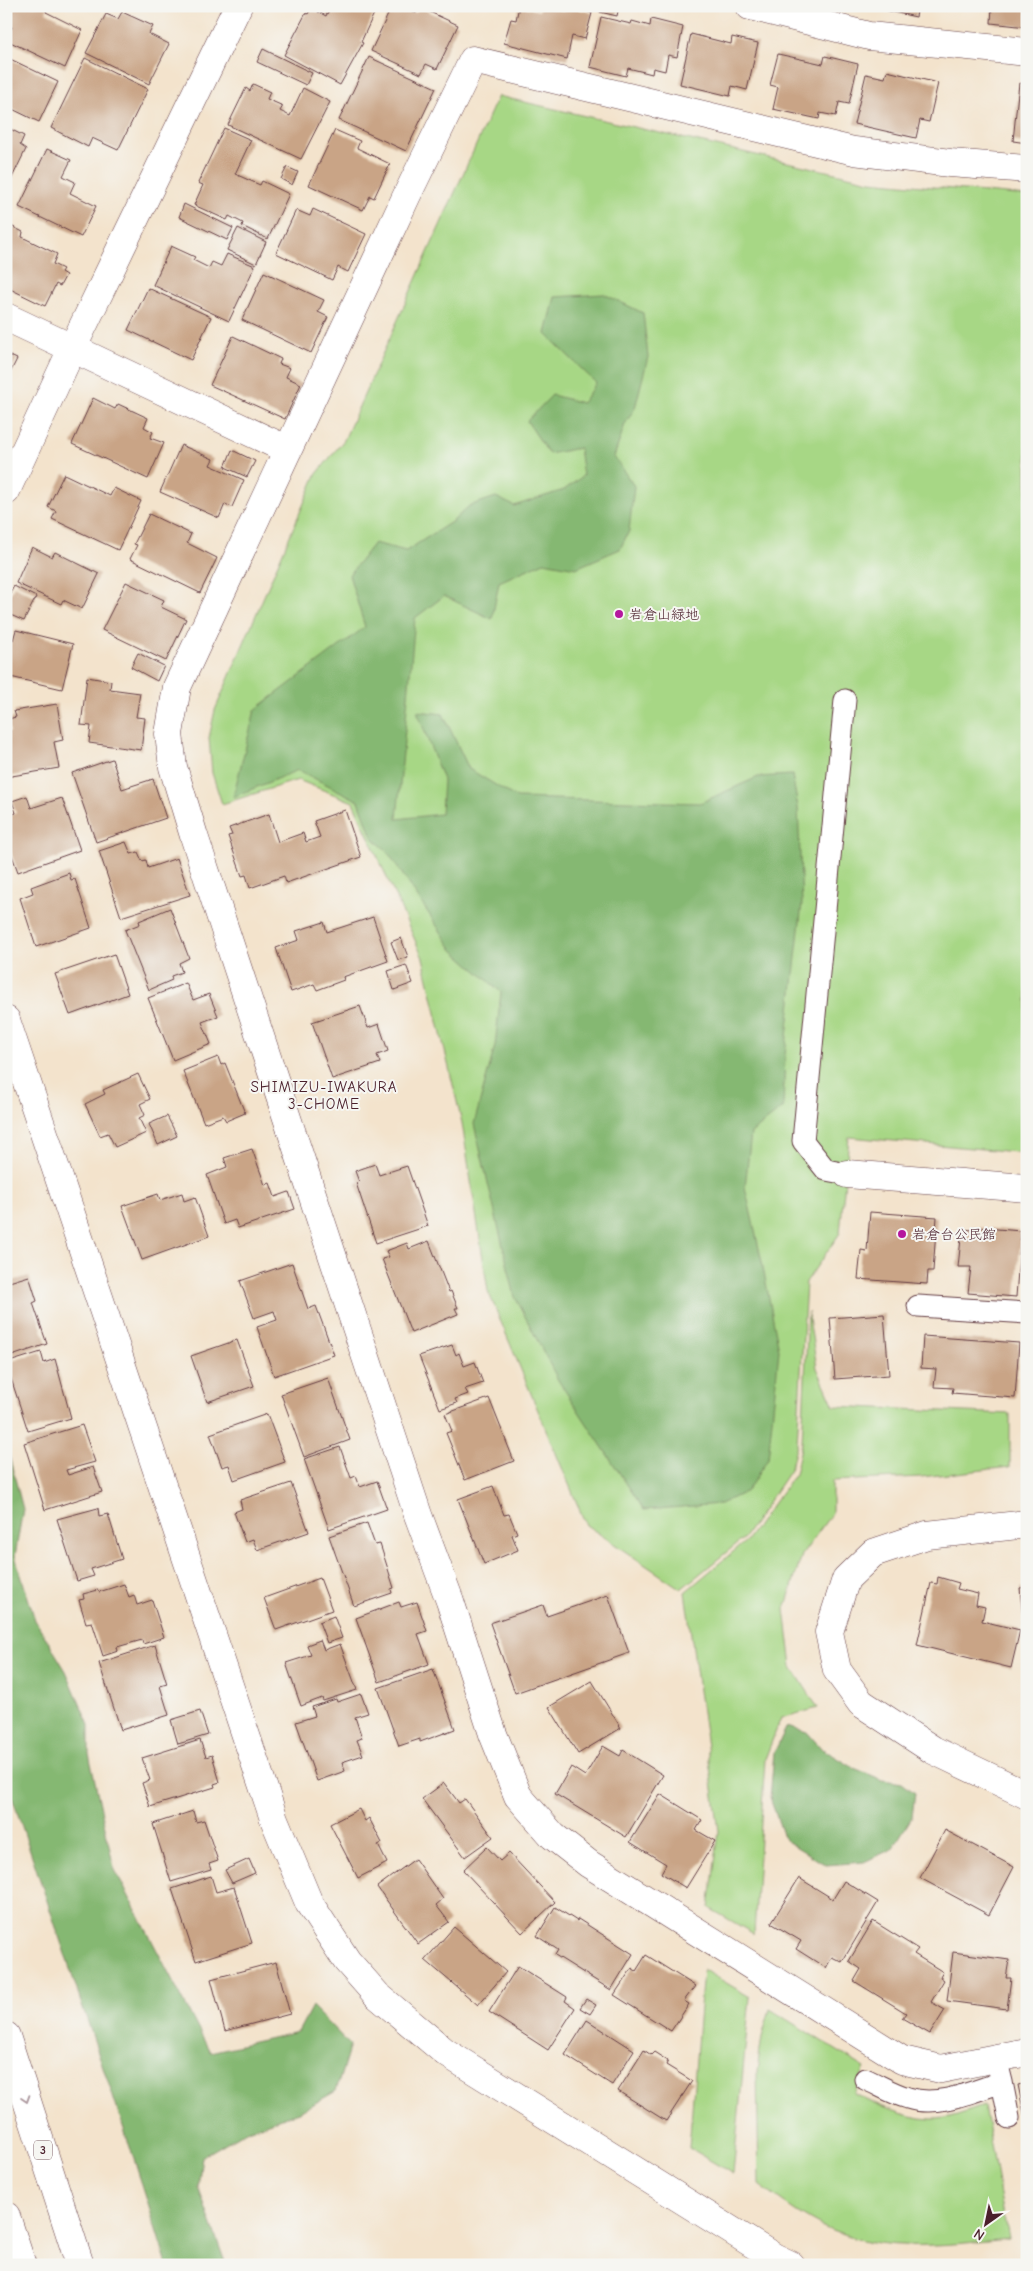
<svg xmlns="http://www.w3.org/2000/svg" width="1033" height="2271" font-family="'Comic Neue','Klee One',sans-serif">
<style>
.green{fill:#a7d785;stroke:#787b58}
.forest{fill:#85b872;stroke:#686c4e}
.building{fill:#c9a486}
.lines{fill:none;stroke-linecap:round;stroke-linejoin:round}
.lane-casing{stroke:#633c43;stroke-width:23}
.street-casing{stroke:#633c43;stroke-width:29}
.secondary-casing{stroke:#633c43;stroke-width:29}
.highway-casing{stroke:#633c43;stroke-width:29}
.lane{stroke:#fff;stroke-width:21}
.street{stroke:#fff;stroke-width:28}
.secondary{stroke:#fff;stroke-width:28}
.highway{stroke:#fff;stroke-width:28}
.oneway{stroke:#ae9aa0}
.poi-dot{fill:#b5179e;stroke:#f6f6f2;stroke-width:2}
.labels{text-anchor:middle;stroke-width:4;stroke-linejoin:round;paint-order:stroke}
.shield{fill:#f6f6f2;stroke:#7e6067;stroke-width:1}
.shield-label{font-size:12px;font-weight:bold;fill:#4a1f2b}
.poi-label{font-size:14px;fill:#4a1f2b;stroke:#f6f6f2;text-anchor:start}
.neighbourhood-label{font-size:15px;letter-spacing:1px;fill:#4a1f2b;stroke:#f6f6f2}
</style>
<rect width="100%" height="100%" fill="#f6f6f2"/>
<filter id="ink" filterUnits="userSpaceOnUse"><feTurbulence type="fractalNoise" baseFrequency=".02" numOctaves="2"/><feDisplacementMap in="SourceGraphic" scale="10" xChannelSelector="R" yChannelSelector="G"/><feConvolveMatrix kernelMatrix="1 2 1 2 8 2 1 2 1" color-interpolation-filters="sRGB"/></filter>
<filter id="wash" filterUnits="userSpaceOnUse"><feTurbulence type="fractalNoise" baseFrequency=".0096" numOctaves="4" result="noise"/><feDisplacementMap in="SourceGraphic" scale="20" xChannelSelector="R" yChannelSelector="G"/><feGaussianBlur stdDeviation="1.12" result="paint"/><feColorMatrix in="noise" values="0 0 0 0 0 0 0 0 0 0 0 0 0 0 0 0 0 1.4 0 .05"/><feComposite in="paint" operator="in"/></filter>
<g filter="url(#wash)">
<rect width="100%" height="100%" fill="#f3e3cc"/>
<path class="green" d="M498,96l372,85 157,15v957l-178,-16 -9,96 -34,49 -9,162 -7,26 -46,68 -63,51 -95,-64 -98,-234 -26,-168 -39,-165 -70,-156 -55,-22 -76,24 -10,-31 -3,-35 6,-28 101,-235 28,-35z
M808,1312l9,56 17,38 176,8v53l-89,10 -89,4v32l-30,42 -17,54 7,58 26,41 -37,10 -16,41 -11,175 -45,-26 10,-77 -34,-239 61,-51 49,-67 7,-31z
M703,1969l47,28 -17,177 -44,-26z
M770,2009l95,59 -11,25c23,12 50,25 77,26 17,1 37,-8 53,-13l24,133c-66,6 -138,17 -198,-19 -18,-10 -34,-23 -51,-35l-2,-114 5,-34z"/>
<path class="forest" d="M604,294l39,19 5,44 -13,51 -10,16 -11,33 20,29 -5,45 -9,18 -44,19 -32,-6 -45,20 -7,37 -48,-23 -29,22 -18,201 44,-5 2,-34 -26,-69 26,3 26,55 48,29 183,5 58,-26 34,-2 6,32 4,96 -17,152 -2,53 -32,25 -6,54 17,75 17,88 -11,109 -21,32 -27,13 -76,6 -86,-130 -43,-83 -41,-173 21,-78 6,-54 -48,-42 -66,-99 -15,-14 -13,-36 -61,-31 -65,27 22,-87 110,-83 -16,-52 25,-32 32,8 47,-30 16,-15 27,-9 18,9 50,-16 19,-14 -4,-28 -30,6 -22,-33 25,-26 30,8 14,-20 -50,-49 9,-37z
M6,1444l17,65 -8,47 20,64 31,51 23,54v29l25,114 96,184 88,-20 14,-26 38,39 -14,46 -35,20 -55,20 -44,26 -4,30 28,78h-59l-34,-109 -127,-377z
M787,1726l20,6 14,16 33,20 29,12 19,3 13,10 -3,24 -20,32 -28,13 -38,3 -41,-25 -15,-42 4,-45z"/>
<g id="blocks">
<path class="building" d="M6,6h41l1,1 -2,5 36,18 -17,38 -59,-28 6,-13 -6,-2z
M331,6l46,1 -16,35 2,1 -23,42 -56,-30 22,-42 2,1 3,-6 15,8z
M392,6h10l14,7 3,-6 39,18 -21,44 -11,-5 -5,10 -50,-23z
M519,6l20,5 1,-5 25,5 3,-5 24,7 -7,26 -13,-3 -5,23 -63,-16 7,-24 5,1z
M601,6h18l-2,10 -17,-4z
M866,6h52l-2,11z
M992,6h35v21l-36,-4z
M122,12l31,14 -4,8 20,10 -20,40 -63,-31 20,-39 12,5z
M601,17l30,7 1,-3 18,5 1,-7 32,8 -6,30 -9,-2 -3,16 -12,-3 -1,6 -24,-6 -2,8 -36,-9z
M691,34l40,10 1,-7 26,6 -11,47 -15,-4 -2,10 -50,-12z
M263,49l49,24 -6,12 -49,-23z
M778,54l45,10 2,-8 33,8 -9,40 -10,-2 -3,14 -16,-3 -1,6 -46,-10 5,-22 -8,-2z
M6,57l52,25 -19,40 -33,-16z
M369,57l67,31 -30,63 -67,-31z
M85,58l63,31 -30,61 -26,-12 -4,9 -37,-19z
M887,71l51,12 -9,39 -9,-2 -4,18 -62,-14 12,-50 19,4z
M1019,83l8,1v59l-14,-2z
M253,84l17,8 -3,7 16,7 -3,5 10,5 13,-28 27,14 -29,57 -73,-34 18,-37 4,3z
M6,127l18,9 -4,9 6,4 -20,41z
M224,128l27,12 -16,34 25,11 2,-4 27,13 -21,45 -26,-13 1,-3 -14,-7 -2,4 -33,-15 9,-20 -5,-2z
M335,130l25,11 -3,7 33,16 -16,34 -4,-2 -7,14 -54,-25z
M47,149l24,11 -8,16 12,6 -5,11 26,13 -15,31 -62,-30z
M287,167l11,5 -6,13 -11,-6z
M184,204l49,24 -6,12 -48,-23z
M313,209l53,25 -18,38 -10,-5 -6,13 -56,-27 20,-43 14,6z
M11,226l12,6 -1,5 35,17 -4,10 10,5 -2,3 5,3 -6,11 -4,-2 -11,22 -39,-19v-57l2,1z
M238,228l28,14 -10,22 -29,-14z
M171,246l24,11 -2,3 16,8 3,-6 9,4 6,-12 28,12 -26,55 -76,-36z
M264,272l60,28 -6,12 10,5 -17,36 -69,-33z
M148,288l63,29 -20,43 -63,-30z
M233,336l48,23 -2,5 11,4 -4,9 15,7 -16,35 -75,-34z
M6,354l11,5 -11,22z
M93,398l22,11 3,-5 30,14 -4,9 9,5 -3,6 14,5 -16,36 -76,-35z
M181,445l32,14 -3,6 34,15 -12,27 -7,-3 -6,14 -59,-26z
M232,450l23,11 -8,16 -22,-10z
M64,474l46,22 4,-8 27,13 -23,49 -66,-31 4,-8 -8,-4z
M149,514l42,20 -4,9 30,15 -17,35 -70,-34 7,-14 -3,-1z
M32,547l20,10 3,-5 44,22 -17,35 -19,-9 -2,4 -45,-21z
M126,582l38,18 -3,7 25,12 -20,42 -64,-31z
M14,586l22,11 -12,24 -18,-8v-12z
M16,630l57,14 -11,45 -56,-13v-38l7,2z
M138,653l26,13 -7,15 -26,-14z
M87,677l24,4 -1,8 30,4 -4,24 9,1 -4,32 -52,-7 2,-17 -10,-1z
M57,704l6,36 -9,2 5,26 -53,9v-44l4,-1 -2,-13 8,-2 -2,-6z
M112,759l10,30 31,-10 13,39 -70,24 -24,-69z
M27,796l4,12 31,-10 18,52 -62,22 -12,-33v-22l10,-4 -4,-12z
M345,810l16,47 -75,26 -2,-7 -34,12 -4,-13 -4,1 -14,-40 4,-1 -3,-7 40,-14 9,28 25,-9 3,9 14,-5 -6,-16z
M126,842l5,12 7,-2 4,9 4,-1 2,8 29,-10 13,37 -69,22 -22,-66z
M69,873l2,7 4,-1 16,49 -55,19 -16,-49 13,-5 -2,-6z
M170,908l19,50 -10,5 3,9 -11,4 1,4 -23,10 -24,-60 15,-6 -1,-3z
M373,917l15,44 -45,16 1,3 -27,10 -3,-6 -23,8 -15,-44 23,-8 -3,-9 28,-9 3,10z
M401,938l7,19 -10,3 -7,-18z
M114,954l14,40 -58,21 -15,-41z
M406,965l7,18 -19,7 -6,-19z
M186,983l7,17 16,-6 9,22 -16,6 9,22 -38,16 -25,-62z
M360,1006l8,22 11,-4 9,27 -11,4 3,8 -48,16 -20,-57z
M218,1057l3,8 4,-2 20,50 -19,8 -3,-5 -19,7 -21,-52z
M138,1074l12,25 -10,5 5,11 -6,3 7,15 -31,14 -7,-14 -8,3 -15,-32 20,-10 -2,-4z
M167,1116l10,20 -19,9 -9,-21z
M252,1149l13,36 5,-2 5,14 14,-5 6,17 -57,19 -3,-8 -11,4 -17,-49 20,-8 -3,-9z
M375,1164l4,11 28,-9 21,60 -52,17 -20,-60 3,-1 -4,-11z
M182,1193l2,8 11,-4 14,39 -67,24 -20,-54 36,-12 2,6z
M870,1212l67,5 -4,54h-5l-1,13 -69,-5 3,-29 6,1z
M973,1227l48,4 -5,66 -48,-4 3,-26h-13l4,-38 11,1z
M429,1241l20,51 2,-1 7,17h-3l3,6 -47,19 -29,-74 7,-2 -3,-6 21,-8 2,6z
M292,1263l16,46 8,-3 18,49 -60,21 -17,-49 20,-7 -3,-9 -20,7 -14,-37z
M29,1276l8,25 -4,2 14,41 -41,14v-75z
M884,1314l5,61 -54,4 -5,-61z
M923,1336l96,7 -4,55 -63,-5 1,-5 -19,-1 2,-18 -15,-1z
M237,1340l17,46 -47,16 -16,-46z
M452,1345l4,10 3,-2 5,13 11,-4 8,21 -18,6 3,5 -13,5 2,4 -17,6 -21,-53z
M41,1352l3,11 11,-4 16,59 -43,13 -22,-68z
M328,1378l22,62 -46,17 -23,-63z
M489,1398l25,63 -49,19 -19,-47 6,-2 -7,-17z
M267,1414l18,48 -51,18 -5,-15 -7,2 -12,-33z
M82,1425l13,37 -29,8 2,5 25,-8 9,25 -57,18 -21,-67z
M340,1447l11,31 5,-2 4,11 17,-6 10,28 -58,20 -25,-70z
M291,1483l18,49 -52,18 -4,-11 -8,3 -11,-30 8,-3 -2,-9z
M493,1486l11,29 5,-1 8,19 -5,2 6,15 -34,14 -26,-65z
M98,1508l1,8 9,-2 14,45 -31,10 3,7 -17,5 -20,-62z
M367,1523l8,22 5,-1 14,44 -3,1 1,4 -38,13 -25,-70z
M938,1577l21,6 -2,6 21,5 -2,11 9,2 -3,14 38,9 -9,38 -94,-23 14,-62 6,1z
M320,1578l12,32 -56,20 -12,-32z
M124,1584l5,13 5,-2 3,10 15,-5 12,37 -21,7 -1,-4 -25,7 1,4 -15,5 -11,-34 -6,1 -7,-23 5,-1 -1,-5 15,-4 1,2z
M1027,1587v51h-2l-5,-50z
M608,1595l21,58 -114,40 -25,-70 53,-18 4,11z
M399,1602l2,5 16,-5 10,29 -9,3 11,30 -50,18 -23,-64z
M334,1616l8,22 -15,5 -8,-21z
M320,1640l4,10 16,-6 17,46 -34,11 -1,-3 -21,8 -15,-43 25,-8 -4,-10z
M155,1645l12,39 -7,2 9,29 -48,15 -22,-67z
M433,1669l22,60 -35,13v-3l-21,7 -21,-58z
M592,1681l29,47 -43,26 -29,-47z
M361,1694l7,19 -13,4 7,21 -5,2 6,15 -21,7 3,9 -28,10 -21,-59 19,-6 -3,-9 24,-8 1,3z
M200,1711l8,24 -30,9 -7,-24z
M200,1740l6,17 6,-2 8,27 -6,2 1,3 -65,20 -8,-24 8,-3 -8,-22z
M603,1746l17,10 3,-6 40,25 -37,62 -71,-43 16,-27 14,9z
M444,1783l15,20 6,-4 28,38 -28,20 -43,-58z
M660,1794l42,26 -6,10 19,11 -29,47 -25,-15 5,-9 -36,-22z
M359,1809l6,12 4,-3 13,25 -4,2 9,18 -29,15 -28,-54z
M193,1811l3,11 8,-2 14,41 -9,3 2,6 -40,12 -18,-58z
M945,1830l69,37 -25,48 -69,-37z
M487,1847l13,14 9,-8 46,49 -33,31 -59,-63z
M249,1859l6,14 -23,10 -7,-13z
M415,1859l28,40 -7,6 13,17 -31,22 -41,-57z
M211,1876l5,16 18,-5 18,56 -56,18 -24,-72z
M799,1878l34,21 11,-18 34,21 -36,60 -10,-5 -6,11 -30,-19 5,-8 -30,-18z
M555,1907l22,14 1,-2 55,35 -22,36 -56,-35 3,-5 -21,-14z
M873,1921l45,28 -4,5 29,18 -3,5 4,3 -13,22 14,8 -15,24 -28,-16 4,-5 -52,-32 7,-12 -12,-8z
M454,1927l52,45 -28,33 -53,-45z
M953,1952l56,8 -3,18h5l-4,31 -60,-8z
M646,1955l49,31 -11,15 5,3 -18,27 -57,-36 18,-27 4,3z
M276,1962l14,52 -65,17 -14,-52z
M518,1966l49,31 -2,4 10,7 -27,42 -59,-38z
M586,1999l10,6 -6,9 -10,-6z
M587,2020l47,30 -22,35 -47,-30z
M644,2050l7,5 3,-3 14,9 -2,4 26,16 -26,40 -48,-30z
M1027,2083v40h-1l-8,-38z"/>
</g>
</g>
<g filter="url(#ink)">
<use href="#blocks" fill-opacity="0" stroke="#633c43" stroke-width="1"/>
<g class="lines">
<g class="lane-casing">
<path id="lane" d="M845,700l-42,441 23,29 21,4
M918,1306l109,7
M865,2079c14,6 28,15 43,19 30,10 66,-7 94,-16l-6,-24
M1002,2082l7,36"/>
</g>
<g class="street-casing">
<path id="street" d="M750,6l119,30 158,16
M1027,169l-77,-6 -96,-12 -381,-91 -66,135 -230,492 -8,47 4,33 21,69 224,679 32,86 43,133 25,62 35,40 36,28 313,196 39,9 86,-17
M6,317l282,133
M847,1174l180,14"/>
</g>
<g class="secondary-casing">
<path id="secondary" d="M6,491l66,-142 166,-343
M6,1020l268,799 35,84 38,58 30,34 68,57 329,205 17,8
M1027,1524l-100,11 -54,18 -27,26 -17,53 8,38 24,33 72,47 94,45"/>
</g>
<g class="highway-casing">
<path id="highway" d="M6,2036l74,229
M6,2216l16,49"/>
</g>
<use href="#lane" class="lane"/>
<use href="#street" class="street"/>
<use href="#secondary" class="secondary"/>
<use href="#highway" class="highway"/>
</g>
<defs><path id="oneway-chevron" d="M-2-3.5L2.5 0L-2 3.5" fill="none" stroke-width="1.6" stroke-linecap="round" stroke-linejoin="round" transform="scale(1.25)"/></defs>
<use class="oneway" href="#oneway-chevron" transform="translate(26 2099) rotate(72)"/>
</g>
<g class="poi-dot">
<circle cx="619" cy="614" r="5"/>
<circle cx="902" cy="1234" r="5"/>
</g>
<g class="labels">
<rect class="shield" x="34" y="2140.5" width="18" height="19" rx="4"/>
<g class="shield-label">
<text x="43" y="2154">3</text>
</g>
<g class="poi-label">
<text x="629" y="619">岩倉山緑地</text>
<text x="912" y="1239">岩倉台公民館</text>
</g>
<g class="neighbourhood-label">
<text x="324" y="1092">SHIMIZU-IWAKURA<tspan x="324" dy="17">3-CHOME</tspan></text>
</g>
</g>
<rect width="1033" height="2271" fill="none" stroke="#f6f6f2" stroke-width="25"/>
<g transform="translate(986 2224) rotate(213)" stroke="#f6f6f2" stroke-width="4" paint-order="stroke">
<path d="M0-4L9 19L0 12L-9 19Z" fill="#4a1f2b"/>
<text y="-8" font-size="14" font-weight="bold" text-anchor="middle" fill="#4a1f2b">N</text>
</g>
</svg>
